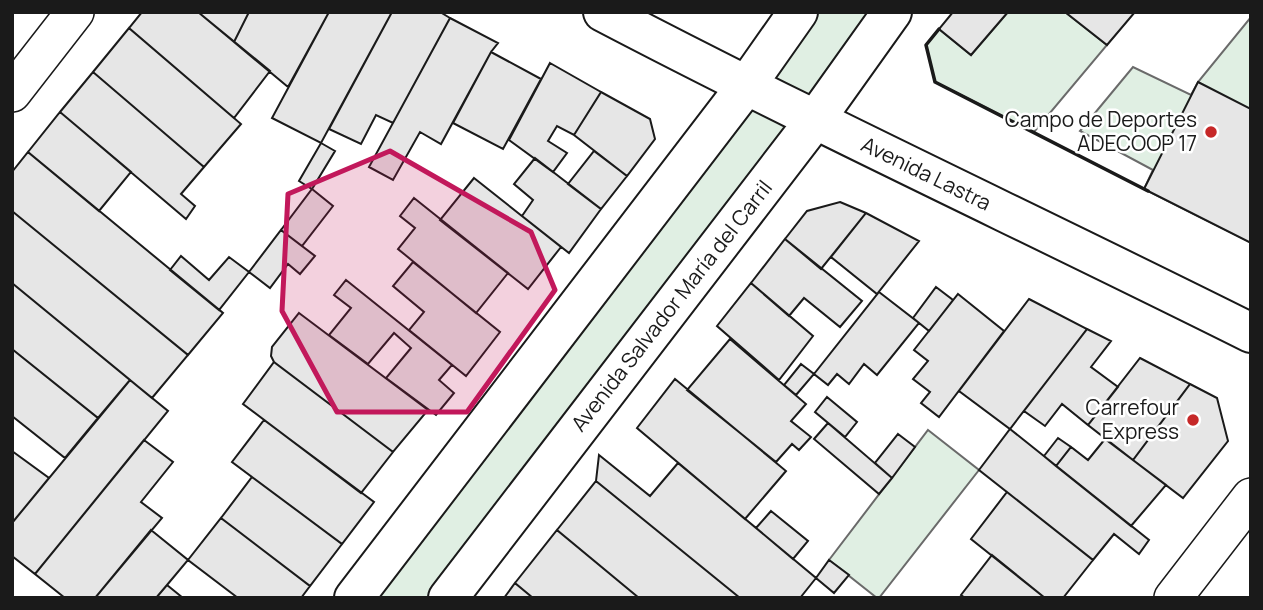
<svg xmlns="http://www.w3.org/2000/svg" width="1263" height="610" font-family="Manrope,sans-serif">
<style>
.green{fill:#e0efe3;stroke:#6a6a6a;stroke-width:2}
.building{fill:#e6e6e6;stroke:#1a1a1a;stroke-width:2}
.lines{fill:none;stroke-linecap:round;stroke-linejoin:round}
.street-casing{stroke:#1a1a1a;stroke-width:40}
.secondary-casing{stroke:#1a1a1a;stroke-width:42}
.street{stroke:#fff;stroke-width:37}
.secondary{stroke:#fff;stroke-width:38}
.wall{stroke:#1a1a1a;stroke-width:3.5}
.marked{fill:#c2185b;fill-opacity:0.2;stroke:#c2185b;stroke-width:5;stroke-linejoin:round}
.poi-dot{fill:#c62828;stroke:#fff;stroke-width:2.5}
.labels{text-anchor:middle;stroke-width:5;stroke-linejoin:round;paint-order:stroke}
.poi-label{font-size:21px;fill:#1a1a1a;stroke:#fff;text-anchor:end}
.street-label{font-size:21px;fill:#1a1a1a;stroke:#fff}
</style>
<rect width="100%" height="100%" fill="#fff"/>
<path class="green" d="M798,12h94l-444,586h-94z
M1008,12h57l42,33 -73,87 -99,-50 -9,-37 13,-16 32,26z
M1251,17v226l-107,-54 9,-19 -73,-39 53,-64 58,28 7,-13z
M928,430l51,40 -100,128h-2l-48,-38z"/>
<path class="building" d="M142,12h56l72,59 -36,47 -105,-90z
M198,12h51l-15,30z
M249,12h80l-41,75 -54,-45z
M329,12h63l-71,131 -49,-25z
M392,12h48l10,6 -57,105 -17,-8 -15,29 -32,-15z
M953,12h55l-37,43 -32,-26z
M1065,12h70l-28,33z
M450,18l48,25 -7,9 -50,92 -21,-12 -27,48 -24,-13z
M129,28l112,96 -37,43 -111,-95z
M491,52l50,27 -38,70 -50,-26z
M550,63l51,29 -27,43 -17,-9 -9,15 19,12 -14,19 -44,-32z
M93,72l111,95 -23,27 14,12 -9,13 -126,-107z
M1198,82l53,27v134l-107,-54z
M601,92l49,27 5,20 -28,37 -53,-41z
M60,112l71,60 -32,39 -71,-59z
M321,143l14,8 -23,38 -13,-8z
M594,151l33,25 -26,33 -33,-25z
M28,152l195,161 -35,42 -176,-144v-39z
M535,158l66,51 -32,44 -47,-37 11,-16 -19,-16z
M474,178l87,69 -33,42 -88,-69z
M312,189l21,17 -31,40 -21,-16z
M414,198l94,75 -32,40 -78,-64 17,-21 -15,-12z
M840,202l26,11 -45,56 -36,-30 22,-28z
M12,211l176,144 -36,43 -140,-115z
M866,213l53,28 -42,53 -46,-37z
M281,230l34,26 -15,18 -12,-10 -18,24 -21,-16z
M785,239l77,62 -22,26 -36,-29 -15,18 -38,-33z
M181,256l28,24 20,-23 20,15 -30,38 -49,-40z
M413,262l87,70 -34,44 -57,-46 15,-18 -31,-26z
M346,280l106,85 -13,15 15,13 -18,22 -50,-37 25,-30 -17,-15 -26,31 -39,-29 22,-27 -17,-13z
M12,283l118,97 -32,38 -86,-69z
M751,283l62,53 -34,44 -62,-54z
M936,287l17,13 -24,31 -16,-13z
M879,292l40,31 -42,52 -13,-11 -15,20 -12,-10 -9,11 -14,-11z
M958,294l46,37 -65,86 -18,-14 9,-11 -17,-13 15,-18 -14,-11z
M1029,299l58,30 -77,100 -51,-38z
M299,313l129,97 -35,42 -119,-90 -3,-6 1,-9z
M1087,329l24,12 -20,26 27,20 -30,38 -26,-21 -17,22 -21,-15z
M730,339l76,65 -15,17 20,16 -12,13 -7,-6 -16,18 -89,-72z
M12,349l86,69 -33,40 -53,-42z
M1140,358l50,26 -57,76 -45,-35z
M274,362l119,90 -32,41 -118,-89z
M801,364l13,10 -18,21 -12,-10z
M675,379l111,92 -41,48 -108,-91z
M130,380l38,31 -133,163 -23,-18v-33z
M1190,384l27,14 11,43 -45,57 -50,-38z
M827,397l30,25 -12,15 -30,-25z
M264,420l110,82 -32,42 -110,-82z
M828,423l64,55 -13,16 -65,-55z
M1010,429l139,111 -10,14 -25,-20 -21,26 -114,-90z
M898,434l17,13 -23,31 -17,-15z
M1058,438l13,9 -15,19 -12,-10z
M1105,439l61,46 -35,41 -75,-60 15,-19 17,13z
M144,440l29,22 -32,40 21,16 -67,80h-30l-30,-24z
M12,451l37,27 -37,45z
M599,455l51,41 28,-33 138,115 -16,20h-60l-144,-117z
M252,477l90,67 -32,42 -89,-68z
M596,481l144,117h-101l-82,-68z
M1007,492l86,68 -30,38h-18l-74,-59z
M771,511l37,30 -15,18 -37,-31z
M221,518l89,68 -9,12h-63l-50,-38z
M151,530l37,30 -21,25 -11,13h-61z
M557,530l82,68h-106l-18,-15z
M992,555l53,43h-80l-4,-3z
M829,560l20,15 -15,18 -18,-15z
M515,583l18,15h-29z
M167,585l16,13h-27z"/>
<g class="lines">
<g class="street-casing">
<path id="street" d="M12,93l63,-81
M1173,598l78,-101"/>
</g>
<g class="secondary-casing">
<path id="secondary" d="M603,12c214,112 432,213 648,321
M354,598l392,-512 52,-74
M448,598l367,-478 77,-108"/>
</g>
<use href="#street" class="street"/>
<use href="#secondary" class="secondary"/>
<path class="wall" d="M939,29l-13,16 9,37 213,109"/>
</g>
<path class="marked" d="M390,151l141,81 24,58 -88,122h-130l-55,-101 6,-117z"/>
<g class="poi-dot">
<circle cx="1211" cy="132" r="7"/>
<circle cx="1193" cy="420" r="7"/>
</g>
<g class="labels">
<g class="poi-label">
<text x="1197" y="127">Campo de Deportes<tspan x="1197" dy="24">ADECOOP 17</tspan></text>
<text x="1179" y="415">Carrefour<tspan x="1179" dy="24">Express</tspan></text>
</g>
<g class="street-label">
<text transform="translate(926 174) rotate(26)" y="7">Avenida Lastra</text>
<text transform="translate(672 306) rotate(-52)" y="7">Avenida Salvador María del Carril</text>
</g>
</g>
<rect width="1263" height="610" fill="none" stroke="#1a1a1a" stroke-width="28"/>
</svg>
